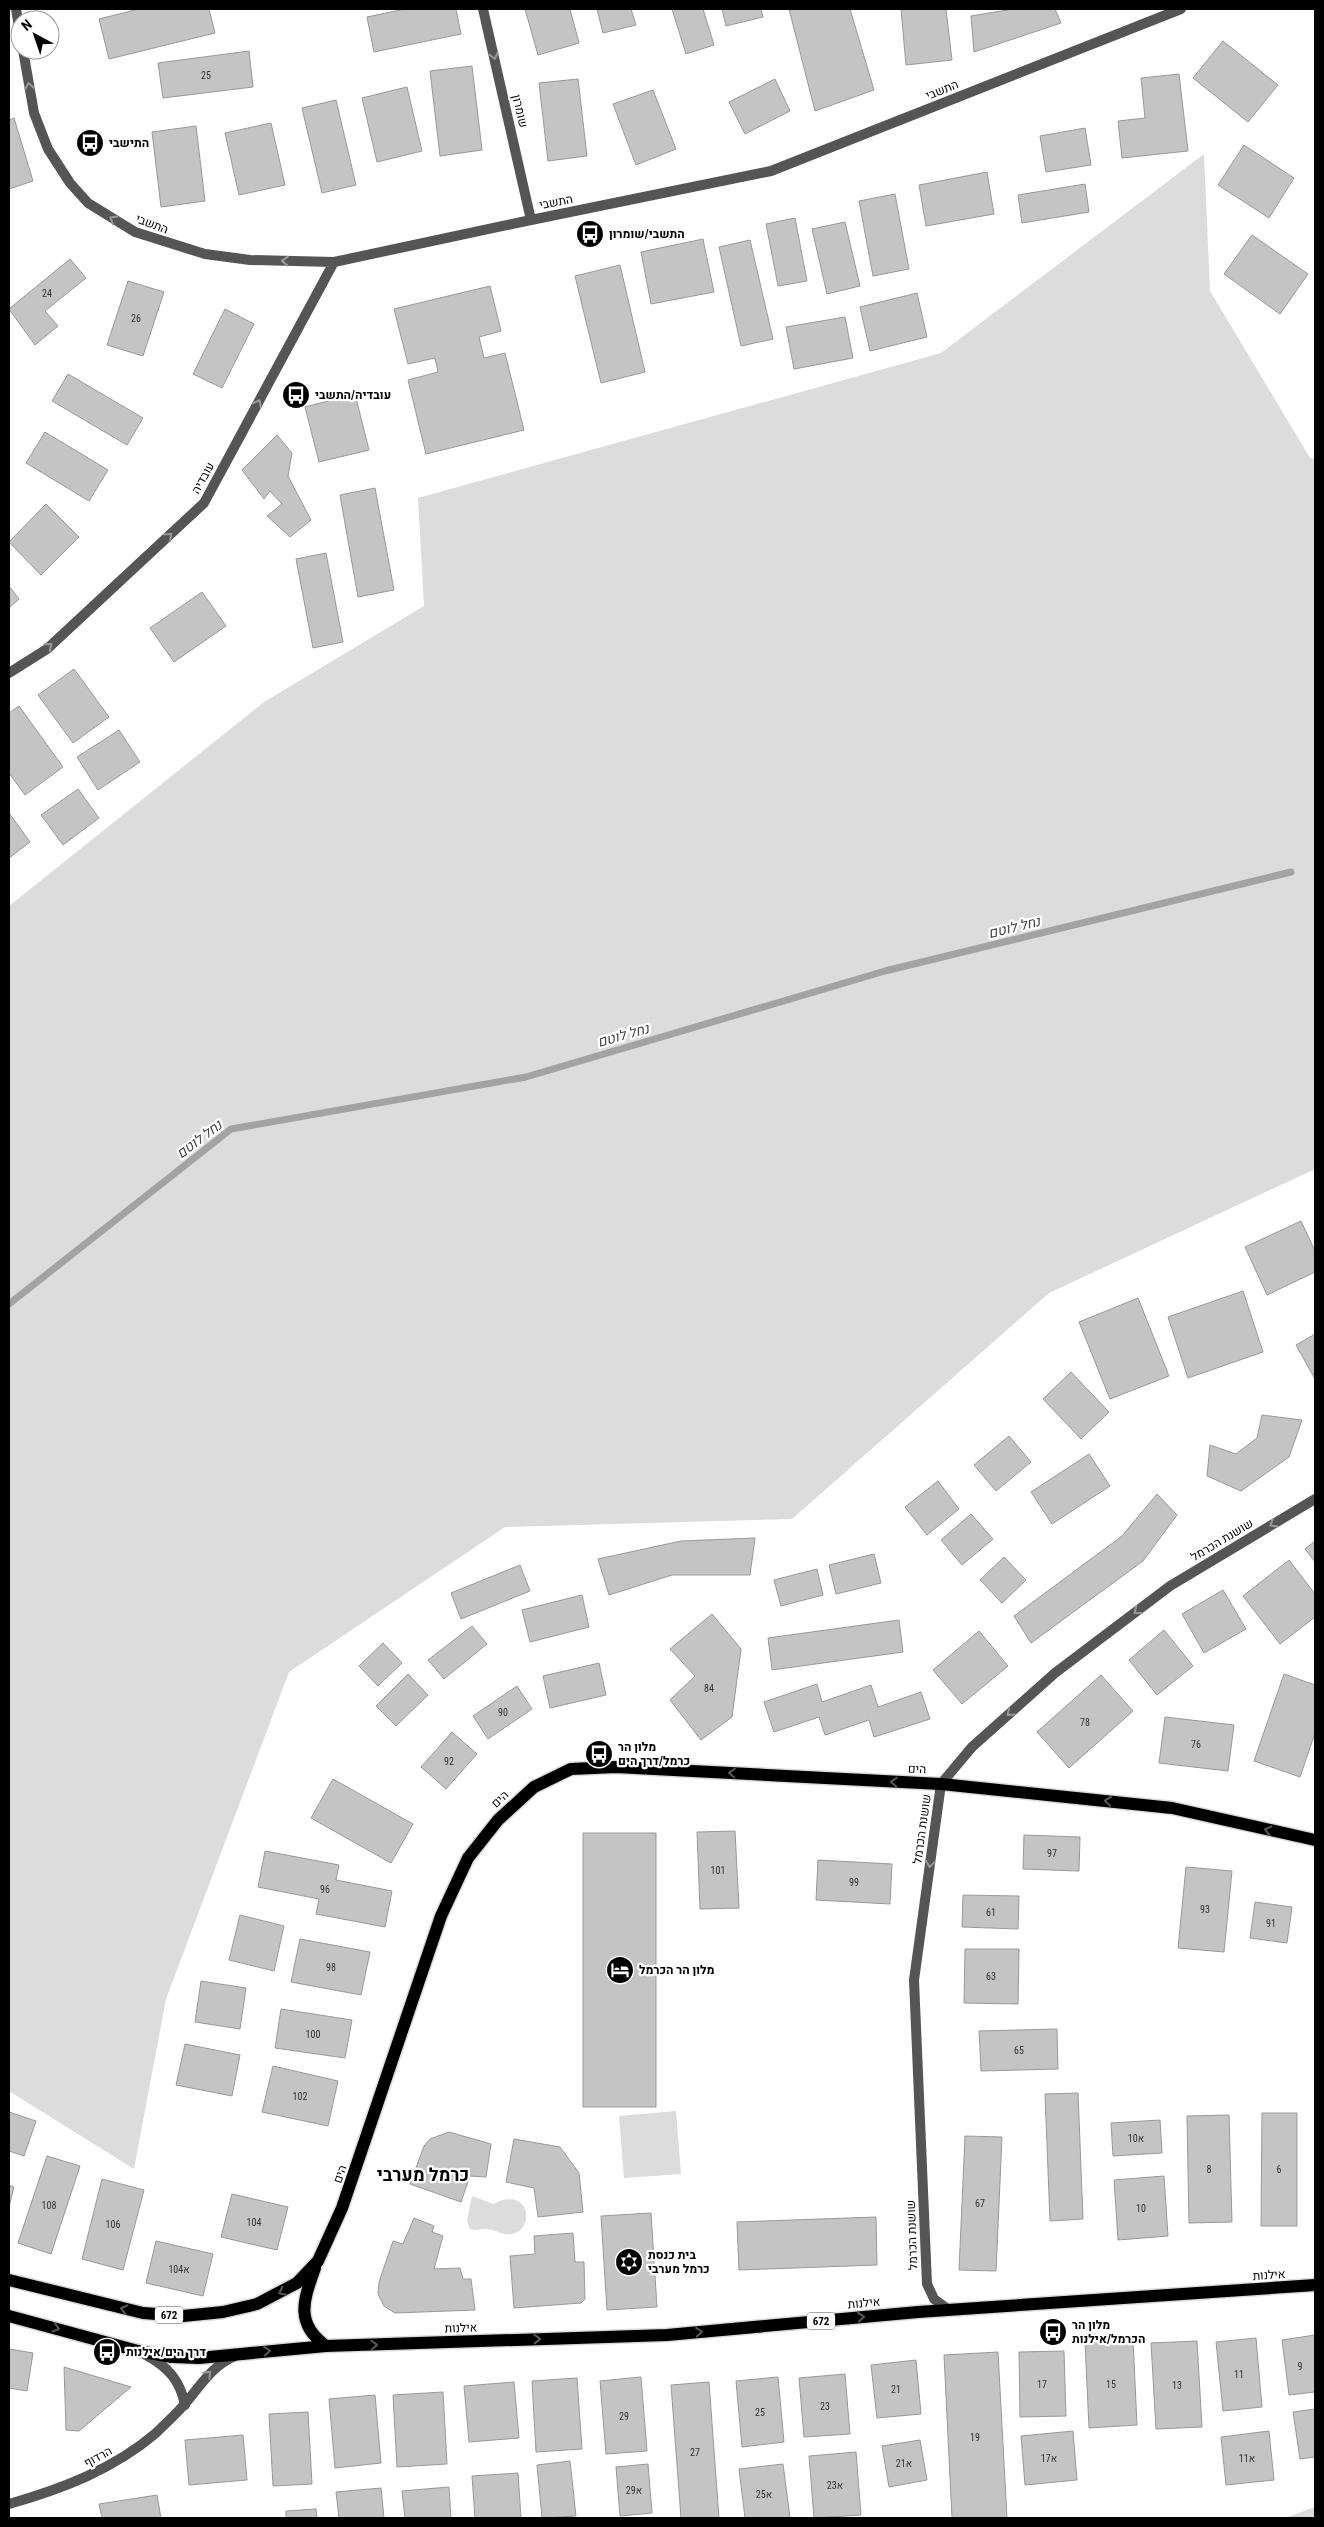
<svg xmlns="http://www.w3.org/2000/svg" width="1324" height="2527" font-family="'Roboto Condensed',Heebo,sans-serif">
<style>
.green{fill:#dcdcdc}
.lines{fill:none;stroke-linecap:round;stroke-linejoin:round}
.stream{stroke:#a3a3a3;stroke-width:7}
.building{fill:#c4c4c4;stroke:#999}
.primary-casing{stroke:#dbdbdb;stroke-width:15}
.minor{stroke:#555;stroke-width:10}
.primary{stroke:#000;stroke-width:12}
.oneway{stroke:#999}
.oneway2{stroke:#595959}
.labels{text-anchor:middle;stroke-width:4.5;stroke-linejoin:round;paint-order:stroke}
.number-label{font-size:10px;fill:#313131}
.shield{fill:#fff;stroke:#4c4c4c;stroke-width:1}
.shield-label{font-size:11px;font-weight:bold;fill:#000}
.street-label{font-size:12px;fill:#000;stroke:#fff}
.poi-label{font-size:12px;font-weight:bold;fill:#000;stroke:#fff;text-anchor:start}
.water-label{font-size:14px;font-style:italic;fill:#444;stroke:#fff}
.district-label{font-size:18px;font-weight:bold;fill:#000;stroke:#fff}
</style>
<rect width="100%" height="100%" fill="#fff"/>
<path class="green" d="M1204,154l6,137 100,167 5,1v713l-2,-2 -264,123 -257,226 -287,8 -216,145 -123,327 -32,170 -125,-78v-1185l255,-204 160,-96 -6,-108 523,-145z
M676,2111l5,63 -57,4 -5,-62z
M472,2196l21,8c37,-19 43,25 19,30 -9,2 -17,-5 -26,-5 -6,0 -10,2 -16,0l-3,-8z
M1315,2507v11h-30z"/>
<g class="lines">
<path class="stream" d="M9,1304l222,-175 295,-52 359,-106 406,-99"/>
</g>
<path class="building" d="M139,9h70l6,24 -106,26 -10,-40z
M405,9h51l5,25 -87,18 -7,-35z
M525,9h45l9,34 -41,12z
M597,9h34l5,16 -33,8z
M672,9h31l11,36 -28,9z
M722,9h39l2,8 -37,9z
M789,9h61l24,81 -59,21z
M901,9h45l6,51 -46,5z
M1013,9h42l6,14 -87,29 -3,-36z
M1223,41l55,44 -30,37 -55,-44z
M249,51l4,36 -90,11 -5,-35z
M472,66l10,84 -42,6 -10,-85z
M1179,74l9,77 -66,7 -4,-37 27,-3 -4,-40z
M578,79l9,77 -39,5 -9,-78z
M775,79l15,32 -45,23 -16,-32z
M407,87l15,64 -45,11 -15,-64z
M653,90l23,59 -40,16 -23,-61z
M336,100l20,85 -34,8 -20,-85z
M14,118l19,63 -24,8v-69z
M271,123l14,62 -46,10 -14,-62z
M196,126l9,75 -44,6 -9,-75z
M1085,128l6,37 -45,7 -6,-36z
M1244,145l50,33 -25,40 -51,-33z
M987,172l7,42 -68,12 -7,-41z
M1085,184l4,28 -67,11 -4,-28z
M895,194l14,75 -36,7 -14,-75z
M795,218l12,63 -29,5 -12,-62z
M845,222l15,64 -33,8 -15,-65z
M1252,235l56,39 -28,40 -56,-40z
M703,239l11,53 -63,12 -10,-52z
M750,240l23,99 -32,7 -22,-99z
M70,259l16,19 -41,33 13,15 -23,19 -26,-36z
M620,265l25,107 -44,11 -26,-107z
M128,281l36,11 -21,64 -36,-11z
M490,286l11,45 -22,6 5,21 21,-5 19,77 -98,24 -18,-74 30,-8 -3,-14 -27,6 -14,-55z
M917,293l10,44 -57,14 -10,-44z
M225,309l29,15 -32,64 -29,-14z
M845,317l8,41 -59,11 -8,-42z
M68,374l75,44 -16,27 -75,-44z
M355,394l14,56 -50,12 -14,-55z
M45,432l63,38 -19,31 -63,-38z
M277,435l15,18 -4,23 23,44 -21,17 -23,-21 15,-12 -12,-13 -6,8 -22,-29z
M375,488l19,102 -36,7 -18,-102z
M46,504l33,33 -38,38 -32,-33z
M326,553l17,89 -30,6 -17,-89z
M9,586l10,13 -10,9z
M202,592l24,34 -52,36 -24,-34z
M74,669l35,48 -36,26 -35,-48z
M19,706l44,61 -38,28 -16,-22v-60z
M119,730l21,32 -42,28 -21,-33z
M78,789l21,29 -36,27 -22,-30z
M9,813l21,29 -21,16z
M1301,1221l14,30v21l-48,23 -22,-48z
M1243,1291l20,61 -75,26 -20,-61z
M1138,1298l31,78 -59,23 -31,-77z
M1315,1334v45l-19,-34z
M1071,1372l38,40 -28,27 -38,-40z
M1262,1415l40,5 -13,37 -48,34 -34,-15 3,-31 26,9 21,-16z
M1009,1436l22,26 -35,29 -22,-26z
M1089,1454l21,32 -58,38 -21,-32z
M938,1481l21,28 -32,26 -22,-28z
M1157,1494l20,21 -34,46 -112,82 -17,-27 108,-80z
M971,1514l22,25 -31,26 -21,-25z
M755,1538l-5,37h-78l-63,20 -11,-36 83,-18z
M1315,1541v21l-10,-13z
M874,1554l7,29 -45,11 -7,-29z
M1004,1557l22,23 -24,23 -22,-23z
M1289,1560l26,34v23l-35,27 -37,-48z
M520,1565l10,26 -69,28 -10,-26z
M817,1569l6,26 -42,11 -7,-26z
M1223,1590l23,39 -42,24 -22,-39z
M582,1595l7,32 -59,15 -8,-32z
M712,1614l29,35 -9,68 -31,23 -31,-40 25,-24 -25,-27z
M899,1620l4,32 -131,18 -4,-32z
M472,1626l15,18 -43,35 -16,-19z
M1164,1630l29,36 -36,29 -28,-35z
M979,1631l29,35 -46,38 -29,-34z
M383,1643l19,20 -24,23 -19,-20z
M599,1663l7,32 -56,13 -7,-32z
M408,1674l20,21 -32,31 -20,-20z
M1284,1674l31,11v48l-15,44 -46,-16z
M1101,1675l32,36 -64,57 -32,-36z
M817,1684l5,18 49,-17 7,22 43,-15 9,27 -56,18 -5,-17 -44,15 -6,-18 -45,15 -10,-30z
M517,1686l15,23 -44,30 -15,-23z
M1165,1717l69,8 -6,46 -69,-8z
M452,1732l25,22 -31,35 -25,-22z
M333,1779l80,45 -22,39 -80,-45z
M735,1831l4,77 -39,1 -3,-77z
M583,1833h73v274h-73z
M1024,1835l56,2 -1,34 -56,-2z
M265,1851l74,14 -3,15 56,11 -7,36 -69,-13 3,-15 -61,-12z
M818,1860l74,4 -2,40 -74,-4z
M1186,1867l46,4 -8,81 -46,-4z
M963,1895l56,1 -1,33 -56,-2z
M1255,1902l37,5 -5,36 -37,-5z
M240,1915l44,11 -10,45 -45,-11z
M300,1939l70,13 -9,43 -70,-13z
M965,1949h54l-1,55 -54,-1z
M201,1981l45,7 -6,41 -45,-7z
M281,2009l71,11 -7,38 -70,-10z
M1057,2029l1,40 -77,2 -2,-40z
M185,2044l55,11 -8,41 -56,-11z
M273,2066l65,15 -10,45 -66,-14z
M1078,2093l5,126 -33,2 -5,-127z
M9,2112l27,9 -12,35 -15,-5z
M1262,2113h35v113h-36z
M1229,2115l3,107 -43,1 -2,-107z
M1160,2120l2,33 -49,3 -2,-33z
M449,2132l42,12 -5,33 -16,-1 -9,26 -51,-18 14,-38 6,-7z
M965,2136l37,1 -6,134 -37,-1z
M514,2139l46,8 19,26 4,39 -45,5 -4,-29 -28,-6z
M47,2156l33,10 -29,88 -33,-11z
M1164,2176l4,60 -50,4 -4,-60z
M102,2179l42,11 -21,80 -41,-11z
M9,2185l5,2 -5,20z
M232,2194l56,13 -11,43 -56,-13z
M651,2213l6,94 -50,3 -6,-94z
M876,2217l1,48 -138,5 -2,-48z
M414,2218l20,8 -2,6 11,4 -9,33 26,-1 3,11h8l4,31 -80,3 -11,-7 -6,-12 1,-12 14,-41 10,3z
M573,2233l2,29h9l1,37 -4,4 -67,5 -4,-52 25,-2 -1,-18z
M156,2241l57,13 -10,42 -57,-13z
M1315,2335v57l-26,3 -7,-55z
M1256,2338l6,69 -39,4 -7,-69z
M1133,2340l4,85 -48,3 -4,-86z
M1197,2341l5,86 -46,2 -5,-86z
M9,2349l24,4 -6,38 -18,-3z
M1064,2351l2,65 -46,1 -1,-65z
M998,2352l9,166h-55l-8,-163z
M916,2360l5,54 -44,4 -6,-53z
M64,2367l67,20 -52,44 -13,-1z
M845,2374l5,60 -46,3 -5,-59z
M641,2377l6,74 -41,3 -6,-73z
M778,2377l6,65 -42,5 -6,-66z
M577,2378l5,71 -46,3 -4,-71z
M514,2382l5,56 -50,4 -5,-56z
M709,2382l10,136h-38l-10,-133z
M443,2392l4,72 -50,3 -4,-72z
M375,2395l6,68 -46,5 -6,-69z
M1315,2409v48l-15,2 -7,-47z
M308,2412l4,72 -39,2 -4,-72z
M1073,2431l4,49 -52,5 -4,-49z
M1269,2431l5,49 -48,5 -5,-48z
M243,2435l4,45 -58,5 -4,-45z
M920,2440l7,40 -38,7 -7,-41z
M856,2452l5,63 -47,3 -5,-62z
M570,2461l6,55 -34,2 -5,-53z
M648,2464l4,49 -32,3 -4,-49z
M783,2464l7,54h-45l-6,-49z
M518,2473l3,45h-46l-3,-42z
M449,2487l2,31h-46l-3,-27z
M381,2488l3,30h-45l-3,-26z
M157,2495l4,23h-59l-3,-14z
M316,2509l1,9h-31v-7z"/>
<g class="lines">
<g class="primary-casing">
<path id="primary" d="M315,2268c-11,31 -21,55 11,78
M9,2280l134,33 40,3 40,-4 34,-8 40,-21 21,-22 24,-53 99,-292 27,-58 30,-38 36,-33 37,-18 45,-2 325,17 231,24 143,32
M9,2316l129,35 34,6 27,1 127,-12 341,-11 251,-23 397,-27"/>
</g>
<path class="minor" d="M16,9l4,24
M483,9l48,211
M23,50l11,63 14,36 22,34 18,20 47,29 70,22 45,6 84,2 197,-42 240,-49 410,-162
M9,673l38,-24 157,-146 130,-241
M949,2310l-15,-11 -7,-15 -13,-304 27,-196 31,-37 83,-74 115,-87 145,-87
M146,2355c22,12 34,25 39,50
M9,2504c53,-15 105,-35 147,-71 9,-9 19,-18 27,-27 17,-19 27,-39 52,-50"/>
<use href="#primary" class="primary"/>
</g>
<defs><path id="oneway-chevron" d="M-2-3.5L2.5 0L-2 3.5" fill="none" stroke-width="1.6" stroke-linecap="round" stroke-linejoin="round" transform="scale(1.25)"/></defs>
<g class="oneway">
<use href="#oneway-chevron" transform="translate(494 56) rotate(77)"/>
<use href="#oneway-chevron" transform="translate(29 86) rotate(-100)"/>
<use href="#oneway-chevron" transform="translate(113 219) rotate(-149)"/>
<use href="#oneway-chevron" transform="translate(285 261) rotate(-178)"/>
<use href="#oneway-chevron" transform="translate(258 403) rotate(-62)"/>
<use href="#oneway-chevron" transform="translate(169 536) rotate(-43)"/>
<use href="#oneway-chevron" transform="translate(49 646) rotate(-40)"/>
<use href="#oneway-chevron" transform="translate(1273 1524) rotate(149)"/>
<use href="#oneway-chevron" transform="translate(1137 1611) rotate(143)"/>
<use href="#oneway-chevron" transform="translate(1010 1713) rotate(138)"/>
<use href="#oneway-chevron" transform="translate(930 1864) rotate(98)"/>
<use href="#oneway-chevron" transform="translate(208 2374) rotate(-45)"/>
</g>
<g class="oneway2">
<use href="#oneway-chevron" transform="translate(732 1773) rotate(-177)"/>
<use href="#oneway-chevron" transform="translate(894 1782) rotate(-177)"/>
<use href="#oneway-chevron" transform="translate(1108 1801) rotate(-174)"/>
<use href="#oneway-chevron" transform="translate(1268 1830) rotate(-167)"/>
<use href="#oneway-chevron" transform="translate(282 2292) rotate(154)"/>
<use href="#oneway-chevron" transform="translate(124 2309) rotate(-166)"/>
<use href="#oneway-chevron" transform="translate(861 2317) rotate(-5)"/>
<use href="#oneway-chevron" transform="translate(56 2328) rotate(15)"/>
<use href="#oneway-chevron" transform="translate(699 2332) rotate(-5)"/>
<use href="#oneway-chevron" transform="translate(537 2339) rotate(-2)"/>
<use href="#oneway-chevron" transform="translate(374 2345) rotate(-2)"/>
<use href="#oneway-chevron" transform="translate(267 2351) rotate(-5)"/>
</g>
<defs>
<g id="bus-disc" transform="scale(1.4375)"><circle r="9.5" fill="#000" stroke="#fff"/><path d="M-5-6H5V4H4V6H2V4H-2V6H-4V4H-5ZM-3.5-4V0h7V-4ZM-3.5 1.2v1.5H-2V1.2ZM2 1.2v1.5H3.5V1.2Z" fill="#fff"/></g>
<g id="hotel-disc" transform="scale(1.4375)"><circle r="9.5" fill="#000" stroke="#fff"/><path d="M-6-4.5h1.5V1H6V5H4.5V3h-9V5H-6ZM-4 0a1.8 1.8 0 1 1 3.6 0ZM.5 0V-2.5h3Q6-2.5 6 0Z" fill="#fff"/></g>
<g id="synagogue-disc" transform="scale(1.4375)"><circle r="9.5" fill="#000" stroke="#fff"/><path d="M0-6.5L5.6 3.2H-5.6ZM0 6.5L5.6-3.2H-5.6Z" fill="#fff"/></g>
</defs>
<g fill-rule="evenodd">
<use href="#bus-disc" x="90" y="143"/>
<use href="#bus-disc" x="590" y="234"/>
<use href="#bus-disc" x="296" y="395"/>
<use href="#bus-disc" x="599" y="1754"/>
<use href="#hotel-disc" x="620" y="1970"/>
<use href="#synagogue-disc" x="629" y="2262"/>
<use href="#bus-disc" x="1053" y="2332"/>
<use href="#bus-disc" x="107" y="2352"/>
</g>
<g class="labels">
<g class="number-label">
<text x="206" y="79">25</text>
<text x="47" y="297">24</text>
<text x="136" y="322">26</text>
<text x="709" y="1692">84</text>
<text x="503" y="1716">90</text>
<text x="1085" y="1726">78</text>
<text x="1196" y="1748">76</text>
<text x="449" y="1765">92</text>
<text x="1052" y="1857">97</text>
<text x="718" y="1874">101</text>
<text x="854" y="1886">99</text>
<text x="325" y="1893">96</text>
<text x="1205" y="1913">93</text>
<text x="991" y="1916">61</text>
<text x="1271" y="1927">91</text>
<text x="331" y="1971">98</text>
<text x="991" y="1980">63</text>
<text x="313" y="2038">100</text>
<text x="1019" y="2054">65</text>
<text x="300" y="2100">102</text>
<text x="1136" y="2142">10א</text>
<text x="1209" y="2173">8</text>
<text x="1279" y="2173">6</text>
<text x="980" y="2207">67</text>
<text x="49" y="2209">108</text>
<text x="1141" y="2212">10</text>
<text x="254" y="2226">104</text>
<text x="113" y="2228">106</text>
<text x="179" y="2273">104א</text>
<text x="1300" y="2370">9</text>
<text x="1239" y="2378">11</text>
<text x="1042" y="2388">17</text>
<text x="1111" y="2388">15</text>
<text x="1177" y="2389">13</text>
<text x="896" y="2393">21</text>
<text x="825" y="2410">23</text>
<text x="760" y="2416">25</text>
<text x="624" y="2420">29</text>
<text x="975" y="2441">19</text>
<text x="695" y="2456">27</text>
<text x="1049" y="2462">17א</text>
<text x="1247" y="2462">11א</text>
<text x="904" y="2467">21א</text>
<text x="835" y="2489">23א</text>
<text x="634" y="2494">29א</text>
<text x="764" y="2498">25א</text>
</g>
<g class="shield">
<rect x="155" y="2306.5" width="28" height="17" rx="4"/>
<rect x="807" y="2312.5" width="28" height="17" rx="4"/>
</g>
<g class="shield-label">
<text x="169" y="2319">672</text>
<text x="821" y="2325">672</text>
</g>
<g class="street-label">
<text transform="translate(942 90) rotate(-22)" y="4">התשבי</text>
<text transform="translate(520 111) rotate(77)" y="4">שומרון</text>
<text transform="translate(556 202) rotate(-11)" y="4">התשבי</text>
<text transform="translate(152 224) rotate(21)" y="4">התשבי</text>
<text transform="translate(203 478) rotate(-61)" y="4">עובדיה</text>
<text transform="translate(1222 1540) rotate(-31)" y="4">שושנת הכרמל</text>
<text transform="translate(917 1769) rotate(3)" y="4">הים</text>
<text transform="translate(500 1799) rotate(-43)" y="4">הים</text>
<text transform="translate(922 1829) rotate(-82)" y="4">שושנת הכרמל</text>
<text transform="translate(340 2174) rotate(-70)" y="4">הים</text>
<text transform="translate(912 2235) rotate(-92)" y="4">שושנת הכרמל</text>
<text transform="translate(1269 2275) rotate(-4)" y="4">אילנות</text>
<text transform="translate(864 2303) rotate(-5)" y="4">אילנות</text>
<text transform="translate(461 2328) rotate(-2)" y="4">אילנות</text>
<text transform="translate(98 2457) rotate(-28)" y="4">הרדוף</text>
</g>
<g class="poi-label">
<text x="109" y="147">התישבי</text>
<text x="609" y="238">התשבי/שומרון</text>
<text x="315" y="399">עובדיה/התשבי</text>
<text x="618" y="1751">מלון הר<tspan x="618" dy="14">כרמל/דרך הים</tspan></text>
<text x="639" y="1974">מלון הר הכרמל</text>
<text x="648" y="2259">בית כנסת<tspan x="648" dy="14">כרמל מערבי</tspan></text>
<text x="1072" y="2329">מלון הר<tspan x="1072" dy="14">הכרמל/אילנות</tspan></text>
<text x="126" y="2356">דרך הים/אילנות</text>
</g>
<g class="water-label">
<text transform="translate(1014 927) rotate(-14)" y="5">נחל לוטם</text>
<text transform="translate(623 1035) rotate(-16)" y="5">נחל לוטם</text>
<text transform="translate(199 1139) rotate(-37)" y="5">נחל לוטם</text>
</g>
<g class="district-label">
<text x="423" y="2181">כרמל מערבי</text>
</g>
</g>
<rect width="1324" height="2527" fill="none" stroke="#000000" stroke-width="20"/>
<g transform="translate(35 35) rotate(320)"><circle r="24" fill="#ffffff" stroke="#999999"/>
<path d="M0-4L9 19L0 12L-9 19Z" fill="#000000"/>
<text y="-8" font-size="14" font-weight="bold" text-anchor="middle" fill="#000000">N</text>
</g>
</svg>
